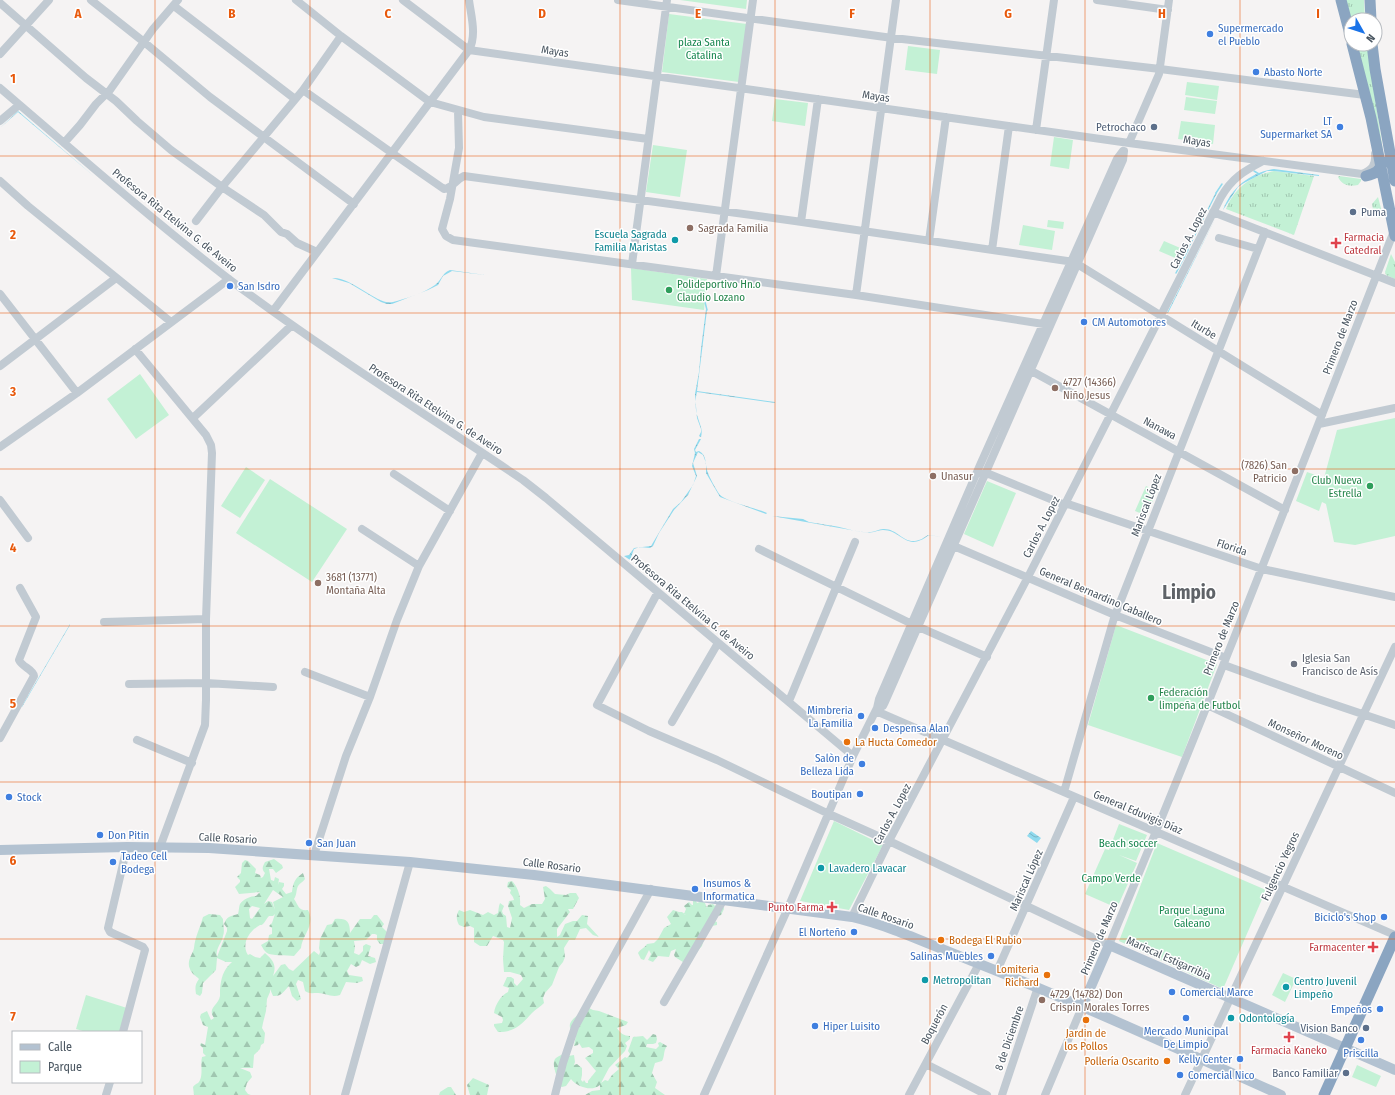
<svg xmlns="http://www.w3.org/2000/svg" width="1395" height="1095" font-family="'Fira Sans Condensed',sans-serif">
<style>
.grass{fill:url(#grass-tufts)}
.forest{fill:url(#forest-firs);fill-rule:evenodd}
.park{fill:#c3f1d5}
.water{fill:url(#water-waves)}
.lines{fill:none;stroke-linecap:round;stroke-linejoin:round}
.stream{stroke:#90daee;stroke-width:1.5}
.minor{stroke:#c1cad2;stroke-width:8}
.major{stroke:#b3c2d1;stroke-width:10}
.highway{stroke:#8ba5c1;stroke-width:11}
.grid{fill:none;stroke:#e8590c;stroke-width:1;stroke-opacity:0.55}
.shop-dot{fill:#3f7fe0;stroke:#fff;stroke-width:1.5}
.service-dot{fill:#5c6f8a;stroke:#fff;stroke-width:1.5}
.education-dot{fill:#8d6e63;stroke:#fff;stroke-width:1.5}
.culture-dot{fill:#0f9aa8;stroke:#fff;stroke-width:1.5}
.health-dot{fill:#e0444e;stroke:#fff;stroke-width:1.5}
.leisure-dot{fill:#2e9e5b;stroke:#fff;stroke-width:1.5}
.worship-dot{fill:#6b7280;stroke:#fff;stroke-width:1.5}
.food-dot{fill:#e8710a;stroke:#fff;stroke-width:1.5}
.labels{text-anchor:middle;stroke-width:3;stroke-linejoin:round;paint-order:stroke}
.shop-label{font-size:11px;fill:#366cbe;stroke:#fff;text-anchor:start}
.park-label{font-size:11px;fill:#17864f;stroke:#fff}
.street-label{font-size:11px;fill:#4a5661;stroke:#fff}
.service-label{font-size:11px;fill:#4e5e75;stroke:#fff;text-anchor:end}
.education-label{font-size:11px;fill:#785e54;stroke:#fff;text-anchor:start}
.culture-label{font-size:11px;fill:#0d838f;stroke:#fff;text-anchor:start}
.health-label{font-size:11px;fill:#be3a42;stroke:#fff;text-anchor:end}
.leisure-label{font-size:11px;fill:#27864d;stroke:#fff;text-anchor:start}
.worship-label{font-size:11px;fill:#5b616d;stroke:#fff;text-anchor:start}
.food-label{font-size:11px;fill:#c56008;stroke:#fff;text-anchor:start}
.town-label{font-size:19px;font-weight:bold;fill:#5f6368;stroke:#fff}
.grid-label{font-size:13px;text-anchor:middle;font-weight:bold;fill:#e8590c;stroke:#fff;stroke-width:3;stroke-linejoin:round;paint-order:stroke}
</style>
<defs>
<pattern id="grass-tufts" width="24" height="20" patternUnits="userSpaceOnUse"><rect width="24" height="20" fill="#c3f1d5"/><path d="M3 7l-1-3M5 7V3M7 7l1-3M15 17l-1-3M17 17v-4M19 17l1-3" fill="none" stroke="#a0c6b0"/></pattern>
<pattern id="forest-firs" width="22" height="20" patternUnits="userSpaceOnUse"><rect width="22" height="20" fill="#c3f1d5"/><path d="M5 1l3.5 6h-7zM16 11l3.5 6h-7z" fill="#a0c6b0"/></pattern>
<pattern id="water-waves" width="16" height="10" patternUnits="userSpaceOnUse"><rect width="16" height="10" fill="#90daee"/><path d="M0 5q4-4 8 0t8 0" fill="none" stroke="#78b4c4"/></pattern>
</defs>
<rect width="100%" height="100%" fill="#f5f3f3"/>
<path class="grass" d="M1346,0h18l1,20h-14z
M1356,44h11l16,107z
M1274,171l40,5 -20,59 -68,-26c8,-21 26,-34 48,-38z
M1339,176l22,3v2l-3,4c-9,2 -16,0 -20,-8z
M1378,197l5,19 -4,2 -5,-3 -2,-11z
M1391,254l4,8v17l-9,-4 -1,-3z"/>
<path class="forest" d="M274,859l8,6 1,3 -7,5 -3,-4h-4l2,11 3,1 1,-4 4,2 -1,6 1,-3 5,1v3l-2,3 4,5 6,-2c1,-9 3,-14 11,-19l2,6c-2,3 -5,4 -7,7 -2,4 -1,9 -4,13 5,7 4,12 14,11 8,15 -6,25 -7,38l-7,8c-7,-1 -23,0 -27,-3 -3,-2 -4,-5 -6,-8l7,-4 1,-6 3,-1v-6l-3,-2 3,-3 3,-9 -2,2h-4c-2,2 -4,6 -6,8 -1,1 -2,1 -3,1 -11,6 -19,19 -12,30l2,-1 5,3 5,1 5,-5c8,7 12,12 8,23l8,-11 4,-1 4,5 4,2 21,-20 5,4 1,-3 -1,-4c1,-4 0,-8 2,-11 2,-4 4,-8 6,-12l5,-1 3,-5c12,-1 15,3 15,14l10,-14h11l3,-4h3l7,9 -2,3 6,6 -3,11h-5l-3,-4v-5l-2,-1h-3l-6,6 -12,1 1,6 -1,6 5,2 4,-4v-5l3,-2 5,2 -3,10 7,2 1,4 -6,2 -8,-4 -2,5 -4,2 -5,-3 -4,7 2,4 13,2 1,4 -6,2 -11,-1 -6,13c-9,3 -14,-2 -22,-2 -6,0 -9,1 -13,-2l-2,-9 -5,-2 -2,4 5,15 -4,2 -5,-5 -3,-10c-5,5 -8,11 -16,10l-3,-7v3l-3,7 -1,12 -3,12 -1,5 3,5 -1,10 -3,2 -1,4 -6,6 -1,13h-13l10,4 2,5 -5,6 -2,7 3,4 3,1h-57l-1,-8c1,-2 3,-3 5,-4 6,-6 2,-19 4,-26l4,-1 -3,-3v-5l-3,-3 1,-2 4,2 3,-18 -5,-2 -3,-8 1,-3 6,-3 4,9 3,-2c-7,-10 4,-12 6,-22 0,-2 0,-4 0,-6 1,-12 3,-20 12,-28h-6l-9,-4 -1,12 -13,13 -1,10 -2,3 -4,-2c-1,-6 -1,-10 3,-15 -3,-3 -8,-6 -9,-10 -4,-8 3,-15 4,-21 1,-11 6,-20 9,-31l6,-3 11,1 3,4c0,6 2,12 0,17 -1,7 -8,13 -6,21l10,-26v-3l-3,-4c3,-8 7,-8 14,-10 1,-3 1,-8 2,-10 3,-5 11,-8 16,-8l4,-4 -21,2 -4,-7 5,-5v-2l-3,-3 4,-4 1,-10 3,-3 3,1 8,8 -1,4 5,2 1,3 2,-1 2,-4c-4,-4 -2,-7 0,-11zM273,890l10,7 -10,5 2,8 -3,-8 -4,-1 -4,3zM252,906l8,2 -8,11 -2,-1 -1,-9z
M512,881c6,6 9,16 8,24l4,3 8,-4h10l3,-5 -2,-12 3,-1 4,3 5,5 11,1 4,-2h6l3,5 -6,11h-5l2,3 -13,17v8l3,-2 5,-11 8,-3h4l5,-6 6,1 -1,8 12,13 -6,-2 -7,-7 -6,1 -5,11h-6l-5,8 1,9 -2,5 -4,5 -7,18 -7,8 -2,5 1,5c-4,4 -8,6 -12,10 -11,12 -17,19 -34,19l-4,-6v-2l8,-1 1,-3 -1,-3 -8,-4c1,-8 7,-18 14,-21l1,-4 -6,-2 4,-9h4l3,2v4l3,3 6,-7 -2,-4 -11,-3h-6l-1,-13 1,-17 -1,-2 -10,-4 -6,10h-7l-6,-4v-14l-4,-2 -6,1 -5,-2c-3,-6 -3,-9 0,-15l5,2 6,-2 13,5 5,-3 6,3 4,-2 1,-7 1,-3 4,3 -2,5 1,3 3,2 1,11 3,1 2,-10 -4,-12 1,-5 5,-1 -1,-3 -3,-4 1,-3 -4,-3 1,-5z
M693,900l3,1 1,2 5,-2 3,2 2,5 1,-3 5,-1 2,2 2,-2 6,1 1,4 -3,6 -3,1 -4,5 3,1v3l-5,1 -8,12 -2,8 -16,18 -11,-7 -1,-2 2,-6 -5,2 -2,6 -11,-1 -5,6 -5,-2 3,-6 -2,-4 -5,10 -3,-1 -3,-6c2,-4 7,-5 9,-9l7,-1 4,-4 6,-11 7,-4 -4,-7 6,-7 6,2h3l4,3 -2,-1 2,-5 -2,-3 5,-4 3,3h1z
M587,1007l6,3 6,1 29,11 -2,3 -9,3c3,5 7,8 13,8v3l-5,4 2,3 -2,5 -16,17 -8,15 4,-3 3,1 4,-6 7,-6 -4,-4 10,-8 2,1 3,-4 -2,-3 5,-14 10,-1 4,4 6,-6 3,1 1,4 -1,4 -3,1h-6l-1,3 10,2 3,-3 -1,-3 2,-1 7,4c-4,5 -2,10 -5,15l-7,2 -3,10 5,9 -2,6 10,7h-80l7,-4 8,-1v-5c-8,7 -23,2 -29,-6l-5,7 -4,1 -2,-1c-2,-8 -10,-23 -4,-28 2,-2 6,-3 9,-5l3,3 6,-1 1,7 -1,3 3,-1 5,4v7l-1,5 2,2 1,-2 2,3h2v-2l8,-10c-4,-4 -7,-9 -11,-13l8,-5v-3l-4,-3 -7,1 -3,-5 -1,2 -4,1 2,-11c-16,-12 3,-19 11,-28z
M473,1078l16,7 -2,10h-17l-3,-10z
M448,1087h3l5,8h-17l1,-3z"/>
<path class="park" d="M680,0h67l-1,9z
M669,14l78,10 -8,58 -77,-10z
M908,46l32,4 -3,24 -32,-4z
M1187,82l32,4 -2,14 -32,-5z
M1186,97l31,4 -2,13 -31,-4z
M775,99l33,4 -3,23 -33,-5z
M1181,121l34,4 -2,19 -35,-5z
M1054,137l19,3 -4,29 -19,-3z
M653,145l34,5 -7,47 -34,-5z
M1048,220l16,2 -1,7 -16,-2z
M1023,225l32,6 -3,19 -33,-5z
M1164,241l21,9 -5,10 -21,-9z
M631,268l76,11 -3,31 -72,-10z
M140,374l29,41 -33,24 -29,-40z
M1395,418v118l-40,9 -21,-3 -8,-38 -4,-2 -3,9 -23,-10 11,-29 17,6 13,-48z
M246,467l19,13 -25,38 -19,-12z
M270,479l77,50 -35,53 -76,-49z
M987,481l29,12 -23,54 -29,-13z
M1146,486l11,5 -10,25 -12,-5z
M1116,625l101,39 -35,93 -94,-32z
M834,821l49,24 -34,65 -49,-9z
M1119,824l28,11 -11,26 -17,-6 18,8 -20,45 -32,-14 20,-45 4,1z
M1157,843l109,47 -43,99 -104,-48z
M1283,973l13,6 -11,23 -13,-7z
M86,995l41,13 -7,24h-34l-10,-3z
M1357,1065l24,11 -5,11 -24,-10z"/>
<path class="water" d="M18,111l78,67 -78,-66 -18,16z
M1274,169l45,6v1l-45,-5h-7l-23,12 -6,4 -15,23c9,-23 27,-37 51,-41z
M1216,192l1,1 -29,57h-1z
M1216,217l-48,96h-1z
M450,270l35,5 -33,-4 -9,5 -5,9 -10,5 -36,14h-5l-6,-2 -32,-19 -17,-5c19,-2 46,28 61,24 12,-3 33,-10 42,-17 7,-5 6,-11 15,-15z
M706,309l1,1 -10,81 78,11v1l-78,-11c-2,7 -2,19 1,26 2,7 5,11 3,19l-2,-1 2,-4v-3l-4,-11 -2,-24 4,-22 2,-23z
M699,439h2l-6,11 1,2 3,-1c8,4 6,12 8,19 1,5 10,21 13,25 7,7 36,13 47,18l-1,1 -46,-17 -14,-24v-10l-3,-8 -5,-3 -5,11 4,13 -9,19 -14,15 -15,23 -6,13 -3,2 -10,-1 -6,2 -4,11 -6,-4 5,-1 5,-7 17,-2 22,-37 8,-7 12,-17 3,-9 -4,-10 3,-13 -1,-4z
M772,516l31,3 6,3c8,1 16,3 25,4 12,2 24,7 37,6 4,0 8,-3 12,-3 18,-1 22,23 45,6l14,2 -13,-2c-23,18 -27,-5 -46,-5 -3,0 -6,1 -9,2 -4,1 -8,0 -12,0z
M70,624v1l-48,82v-1z
M1031,831l10,7 -4,5 -10,-7z"/>
<g class="lines">
<path class="stream" d="M1254,171l5,3
M1216,193l6,-9
M1176,273l12,-23
M705,302l2,8"/>
<path class="minor" d="M91,0l53,42 66,55 144,107
M296,0l45,36 89,66 54,15 164,22
M403,0l66,50 660,93 233,31c10,-4 14,-9 13,-20
M618,0l267,37 275,32 205,26
M1097,0l71,10
M0,3l86,75 30,23 21,20 34,29 51,37 42,28 17,17 6,2 10,9 20,9
M174,6l121,93
M0,54l49,-54
M0,88c76,65 151,131 230,192 95,71 195,134 293,200l23,18 307,258
M303,90l89,63 52,36c10,-2 11,-9 20,-13l331,45 279,41 248,153
M458,111l1,37 -9,51 -8,30 4,7 7,4 403,55 194,30
M0,121l19,-16
M1036,130l18,-130
M64,143l16,-18 16,-21 14,-14 43,-61 25,-29
M1129,143l30,-69 10,-74
M0,181l28,25 143,116
M1213,212l182,71
M196,221l26,-34 81,-97 38,-54
M801,222l17,-123
M1219,238l39,11
M929,241l17,-124
M992,250l17,-124
M632,264l35,-264
M716,276l37,-276
M0,294l77,99
M856,295l40,-295
M273,311l196,-261c8,-15 2,-34 0,-50
M135,349l71,86 5,10 1,8 -6,166v81l-1,25 -45,122
M0,366l116,-88
M1026,368l259,142
M193,418l99,-93
M1319,424l76,-16
M0,447l77,-54 152,-114
M394,474l56,37
M982,474l2,1 5,-1 76,31
M0,500l28,38
M1065,503l197,66 133,28
M362,529l57,37
M949,544l166,71 111,43
M759,549l153,75 75,33
M658,592l-61,113 52,26 68,29 112,54 60,27 220,104c99,-236 191,-475 285,-714
M104,622l102,-3
M1224,665l91,33 80,27
M305,672l65,25
M129,684l77,-1 67,4
M789,701l66,-159
M1207,705l188,88
M877,708l6,-2 2,-4 238,-542 1,-9
M876,711l519,224
M672,722l46,-79
M0,738l34,-62c-1,-7 -12,-9 -15,-16l17,-43 -16,-29
M137,740l55,23
M1064,792l50,-174 151,-386
M314,855l32,-99 24,-59 27,-77 22,-54 63,-113
M852,917l37,-76 139,-264 193,-380c11,-19 23,-26 42,-36
M997,971l77,-174
M664,1002l60,-103
M123,1032l22,-82 -2,-3 -33,-15 -2,-4 19,-81
M926,1064l61,31
M106,1095l4,-13
M345,1095l65,-233
M555,1095l8,-32 12,-36 76,-138
M704,1095l84,-187 65,-152 24,-48 2,-9 101,-234 137,-306 6,-8
M909,1095l70,-131
M1002,1095l36,-108
M1045,1095l37,-88
M1185,1095l210,-448"/>
<path class="major" d="M0,850l127,-3 82,1 201,14 124,13 318,42c42,10 80,29 120,44 104,41 206,88 309,134
M1082,1007l27,-62 286,125"/>
<path class="highway" d="M1341,0l10,38
M1370,0l1,20
M1352,44l19,74 24,118
M1372,44l3,25 20,112
M1366,176c9,-2 14,-5 17,-14
M1324,1095l71,-158"/>
</g>
<path class="grid" d="M155,0v1095M310,0v1095M465,0v1095M620,0v1095M775,0v1095M930,0v1095M1085,0v1095M1240,0v1095M0,156h1395M0,313h1395M0,469h1395M0,626h1395M0,782h1395M0,939h1395"/>
<g class="shop-dot">
<circle cx="1210" cy="34" r="4"/>
<circle cx="1256" cy="72" r="4"/>
<circle cx="1340" cy="127" r="4"/>
<circle cx="230" cy="286" r="4"/>
<circle cx="1084" cy="322" r="4"/>
<circle cx="861" cy="716" r="4"/>
<circle cx="875" cy="728" r="4"/>
<circle cx="862" cy="764" r="4"/>
<circle cx="860" cy="794" r="4"/>
<circle cx="9" cy="797" r="4"/>
<circle cx="100" cy="835" r="4"/>
<circle cx="309" cy="843" r="4"/>
<circle cx="113" cy="862" r="4"/>
<circle cx="695" cy="889" r="4"/>
<circle cx="1384" cy="917" r="4"/>
<circle cx="854" cy="932" r="4"/>
<circle cx="991" cy="956" r="4"/>
<circle cx="1172" cy="992" r="4"/>
<circle cx="1380" cy="1009" r="4"/>
<circle cx="1186" cy="1018" r="4"/>
<circle cx="815" cy="1026" r="4"/>
<circle cx="1361" cy="1040" r="4"/>
<circle cx="1240" cy="1059" r="4"/>
<circle cx="1180" cy="1075" r="4"/>
</g>
<g class="service-dot">
<circle cx="1154" cy="127" r="4"/>
<circle cx="1353" cy="212" r="4"/>
<circle cx="1366" cy="1028" r="4"/>
<circle cx="1346" cy="1073" r="4"/>
</g>
<g class="education-dot">
<circle cx="690" cy="228" r="4"/>
<circle cx="1055" cy="388" r="4"/>
<circle cx="1295" cy="471" r="4"/>
<circle cx="933" cy="476" r="4"/>
<circle cx="318" cy="583" r="4"/>
<circle cx="1042" cy="1000" r="4"/>
</g>
<g class="culture-dot">
<circle cx="675" cy="240" r="4"/>
<circle cx="821" cy="868" r="4"/>
<circle cx="925" cy="980" r="4"/>
<circle cx="1286" cy="987" r="4"/>
<circle cx="1231" cy="1018" r="4"/>
</g>
<g class="health-dot">
<path d="M1334 237h4v4h4v4h-4v4h-4v-4h-4v-4h4z"/>
<path d="M830 901h4v4h4v4h-4v4h-4v-4h-4v-4h4z"/>
<path d="M1371 941h4v4h4v4h-4v4h-4v-4h-4v-4h4z"/>
<path d="M1287 1031h4v4h4v4h-4v4h-4v-4h-4v-4h4z"/>
</g>
<g class="leisure-dot">
<circle cx="669" cy="290" r="4"/>
<circle cx="1370" cy="486" r="4"/>
<circle cx="1151" cy="698" r="4"/>
</g>
<circle class="worship-dot" cx="1294" cy="664" r="4"/>
<g class="food-dot">
<circle cx="847" cy="742" r="4"/>
<circle cx="941" cy="940" r="4"/>
<circle cx="1047" cy="975" r="4"/>
<circle cx="1086" cy="1020" r="4"/>
<circle cx="1167" cy="1061" r="4"/>
</g>
<g class="labels">
<g class="shop-label">
<text x="1218" y="32">Supermercado<tspan x="1218" dy="13">el Pueblo</tspan></text>
<text x="1264" y="76">Abasto Norte</text>
<text x="1332" y="125" text-anchor="end">LT<tspan x="1332" dy="13">Supermarket SA</tspan></text>
<text x="238" y="290">San Isdro</text>
<text x="1092" y="326">CM Automotores</text>
<text x="853" y="714" text-anchor="end">Mimbreria<tspan x="853" dy="13">La Familia</tspan></text>
<text x="883" y="732">Despensa Alan</text>
<text x="854" y="762" text-anchor="end">Salòn de<tspan x="854" dy="13">Belleza Lida</tspan></text>
<text x="852" y="798" text-anchor="end">Boutipan</text>
<text x="17" y="801">Stock</text>
<text x="108" y="839">Don Pitin</text>
<text x="317" y="847">San Juan</text>
<text x="121" y="860">Tadeo Cell<tspan x="121" dy="13">Bodega</tspan></text>
<text x="703" y="887">Insumos &amp;<tspan x="703" dy="13">Informatica</tspan></text>
<text x="1376" y="921" text-anchor="end">Biciclo's Shop</text>
<text x="846" y="936" text-anchor="end">El Norteño</text>
<text x="983" y="960" text-anchor="end">Salinas Muebles</text>
<text x="1180" y="996">Comercial Marce</text>
<text x="1372" y="1013" text-anchor="end">Empeños</text>
<text x="823" y="1030">Hiper Luisito</text>
<text x="1186" y="1035" text-anchor="middle">Mercado Municipal<tspan x="1186" dy="13">De Limpio</tspan></text>
<text x="1361" y="1057" text-anchor="middle">Priscilla</text>
<text x="1232" y="1063" text-anchor="end">Kelly Center</text>
<text x="1188" y="1079">Comercial Nico</text>
</g>
<g class="park-label">
<text x="704" y="46">plaza Santa<tspan x="704" dy="13">Catalina</tspan></text>
<text x="1128" y="847">Beach soccer</text>
<text x="1111" y="882">Campo Verde</text>
<text x="1192" y="914">Parque Laguna<tspan x="1192" dy="13">Galeano</tspan></text>
</g>
<g class="street-label">
<text transform="translate(555 51) rotate(8)" y="4">Mayas</text>
<text transform="translate(876 96) rotate(8)" y="4">Mayas</text>
<text transform="translate(1197 141) rotate(8)" y="4">Mayas</text>
<text transform="translate(175 220) rotate(39)" y="4">Profesora Rita Etelvina G. de Aveiro</text>
<text transform="translate(1188 238) rotate(-63)" y="4">Carlos A. Lopez</text>
<text transform="translate(1204 329) rotate(31)" y="4">Iturbe</text>
<text transform="translate(1340 337) rotate(-69)" y="4">Primero de Marzo</text>
<text transform="translate(436 409) rotate(33)" y="4">Profesora Rita Etelvina G. de Aveiro</text>
<text transform="translate(1160 428) rotate(28)" y="4">Nanawa</text>
<text transform="translate(1146 505) rotate(-69)" y="4">Mariscal López</text>
<text transform="translate(1041 527) rotate(-63)" y="4">Carlos A. Lopez</text>
<text transform="translate(1232 547) rotate(18)" y="4">Florida</text>
<text transform="translate(1101 596) rotate(23)" y="4">General Bernardino Caballero</text>
<text transform="translate(693 607) rotate(40)" y="4">Profesora Rita Etelvina G. de Aveiro</text>
<text transform="translate(1221 638) rotate(-68)" y="4">Primero de Marzo</text>
<text transform="translate(1306 739) rotate(25)" y="4">Monseñor Moreno</text>
<text transform="translate(1138 812) rotate(23)" y="4">General Eduvigis Díaz</text>
<text transform="translate(892 814) rotate(-62)" y="4">Carlos A. Lopez</text>
<text transform="translate(228 838) rotate(3)" y="4">Calle Rosario</text>
<text transform="translate(552 865) rotate(7)" y="4">Calle Rosario</text>
<text transform="translate(1280 866) rotate(-65)" y="4">Fulgencio Yegros</text>
<text transform="translate(1026 880) rotate(-66)" y="4">Mariscal López</text>
<text transform="translate(886 916) rotate(19)" y="4">Calle Rosario</text>
<text transform="translate(1099 938) rotate(-67)" y="4">Primero de Marzo</text>
<text transform="translate(1169 958) rotate(24)" y="4">Mariscal Estigarribia</text>
<text transform="translate(934 1024) rotate(-62)" y="4">Boquerón</text>
<text transform="translate(1009 1038) rotate(-71)" y="4">8 de Diciembre</text>
</g>
<g class="service-label">
<text x="1146" y="131">Petrochaco</text>
<text x="1361" y="216" text-anchor="start">Puma</text>
<text x="1358" y="1032">Vision Banco</text>
<text x="1338" y="1077">Banco Familiar</text>
</g>
<g class="education-label">
<text x="698" y="232">Sagrada Familia</text>
<text x="1063" y="386">4727 (14366)<tspan x="1063" dy="13">Niño Jesus</tspan></text>
<text x="1287" y="469" text-anchor="end">(7826) San<tspan x="1287" dy="13">Patricio</tspan></text>
<text x="941" y="480">Unasur</text>
<text x="326" y="581">3681 (13771)<tspan x="326" dy="13">Montaña Alta</tspan></text>
<text x="1050" y="998">4729 (14782) Don<tspan x="1050" dy="13">Crispin Morales Torres</tspan></text>
</g>
<g class="culture-label">
<text x="667" y="238" text-anchor="end">Escuela Sagrada<tspan x="667" dy="13">Familia Maristas</tspan></text>
<text x="829" y="872">Lavadero Lavacar</text>
<text x="933" y="984">Metropolitan</text>
<text x="1294" y="985">Centro Juvenil<tspan x="1294" dy="13">Limpeño</tspan></text>
<text x="1239" y="1022">Odontología</text>
</g>
<g class="health-label">
<text x="1344" y="241" text-anchor="start">Farmacia<tspan x="1344" dy="13">Catedral</tspan></text>
<text x="824" y="911">Punto Farma</text>
<text x="1365" y="951">Farmacenter</text>
<text x="1289" y="1054" text-anchor="middle">Farmacia Kaneko</text>
</g>
<g class="leisure-label">
<text x="677" y="288">Polideportivo Hn.o<tspan x="677" dy="13">Claudio Lozano</tspan></text>
<text x="1362" y="484" text-anchor="end">Club Nueva<tspan x="1362" dy="13">Estrella</tspan></text>
<text x="1159" y="696">Federación<tspan x="1159" dy="13">limpeña de Futbol</tspan></text>
</g>
<g class="worship-label">
<text x="1302" y="662">Iglesia San<tspan x="1302" dy="13">Francisco de Asís</tspan></text>
</g>
<g class="food-label">
<text x="855" y="746">La Hucta Comedor</text>
<text x="949" y="944">Bodega El Rubio</text>
<text x="1039" y="973" text-anchor="end">Lomiteria<tspan x="1039" dy="13">Richard</tspan></text>
<text x="1086" y="1037" text-anchor="middle">Jardin de<tspan x="1086" dy="13">los Pollos</tspan></text>
<text x="1159" y="1065" text-anchor="end">Pollería Oscarito</text>
</g>
<g class="town-label">
<text x="1189" y="599">Limpio</text>
</g>
</g>
<g class="grid-label">
<text x="78" y="18">A</text>
<text x="232" y="18">B</text>
<text x="388" y="18">C</text>
<text x="542" y="18">D</text>
<text x="698" y="18">E</text>
<text x="852" y="18">F</text>
<text x="1008" y="18">G</text>
<text x="1162" y="18">H</text>
<text x="1318" y="18">I</text>
<text x="13" y="83">1</text>
<text x="13" y="239">2</text>
<text x="13" y="396">3</text>
<text x="13" y="552">4</text>
<text x="13" y="708">5</text>
<text x="13" y="865">6</text>
<text x="13" y="1021">7</text>
</g>
<rect x="12" y="1031" width="130" height="52" fill="#ffffff" stroke="#b7bbc0"/>
<rect x="20" y="1044" width="20" height="6" fill="#b3c2d1" stroke="#b7bbc0"/>
<text x="48" y="1051" font-size="12" fill="#4a5661">Calle</text>
<rect x="20" y="1061" width="20" height="12" fill="#c3f1d5" stroke="#b7bbc0"/>
<text x="48" y="1071" font-size="12" fill="#4a5661">Parque</text>
<g transform="translate(1363 32) rotate(129)"><circle r="19" fill="#ffffff" stroke="#b7bbc0"/>
<path d="M0-3L7 15L0 10L-7 15Z" fill="#1a73e8"/>
<text y="-6" font-size="11" font-weight="bold" text-anchor="middle" fill="#4a5661">N</text>
</g>
</svg>
